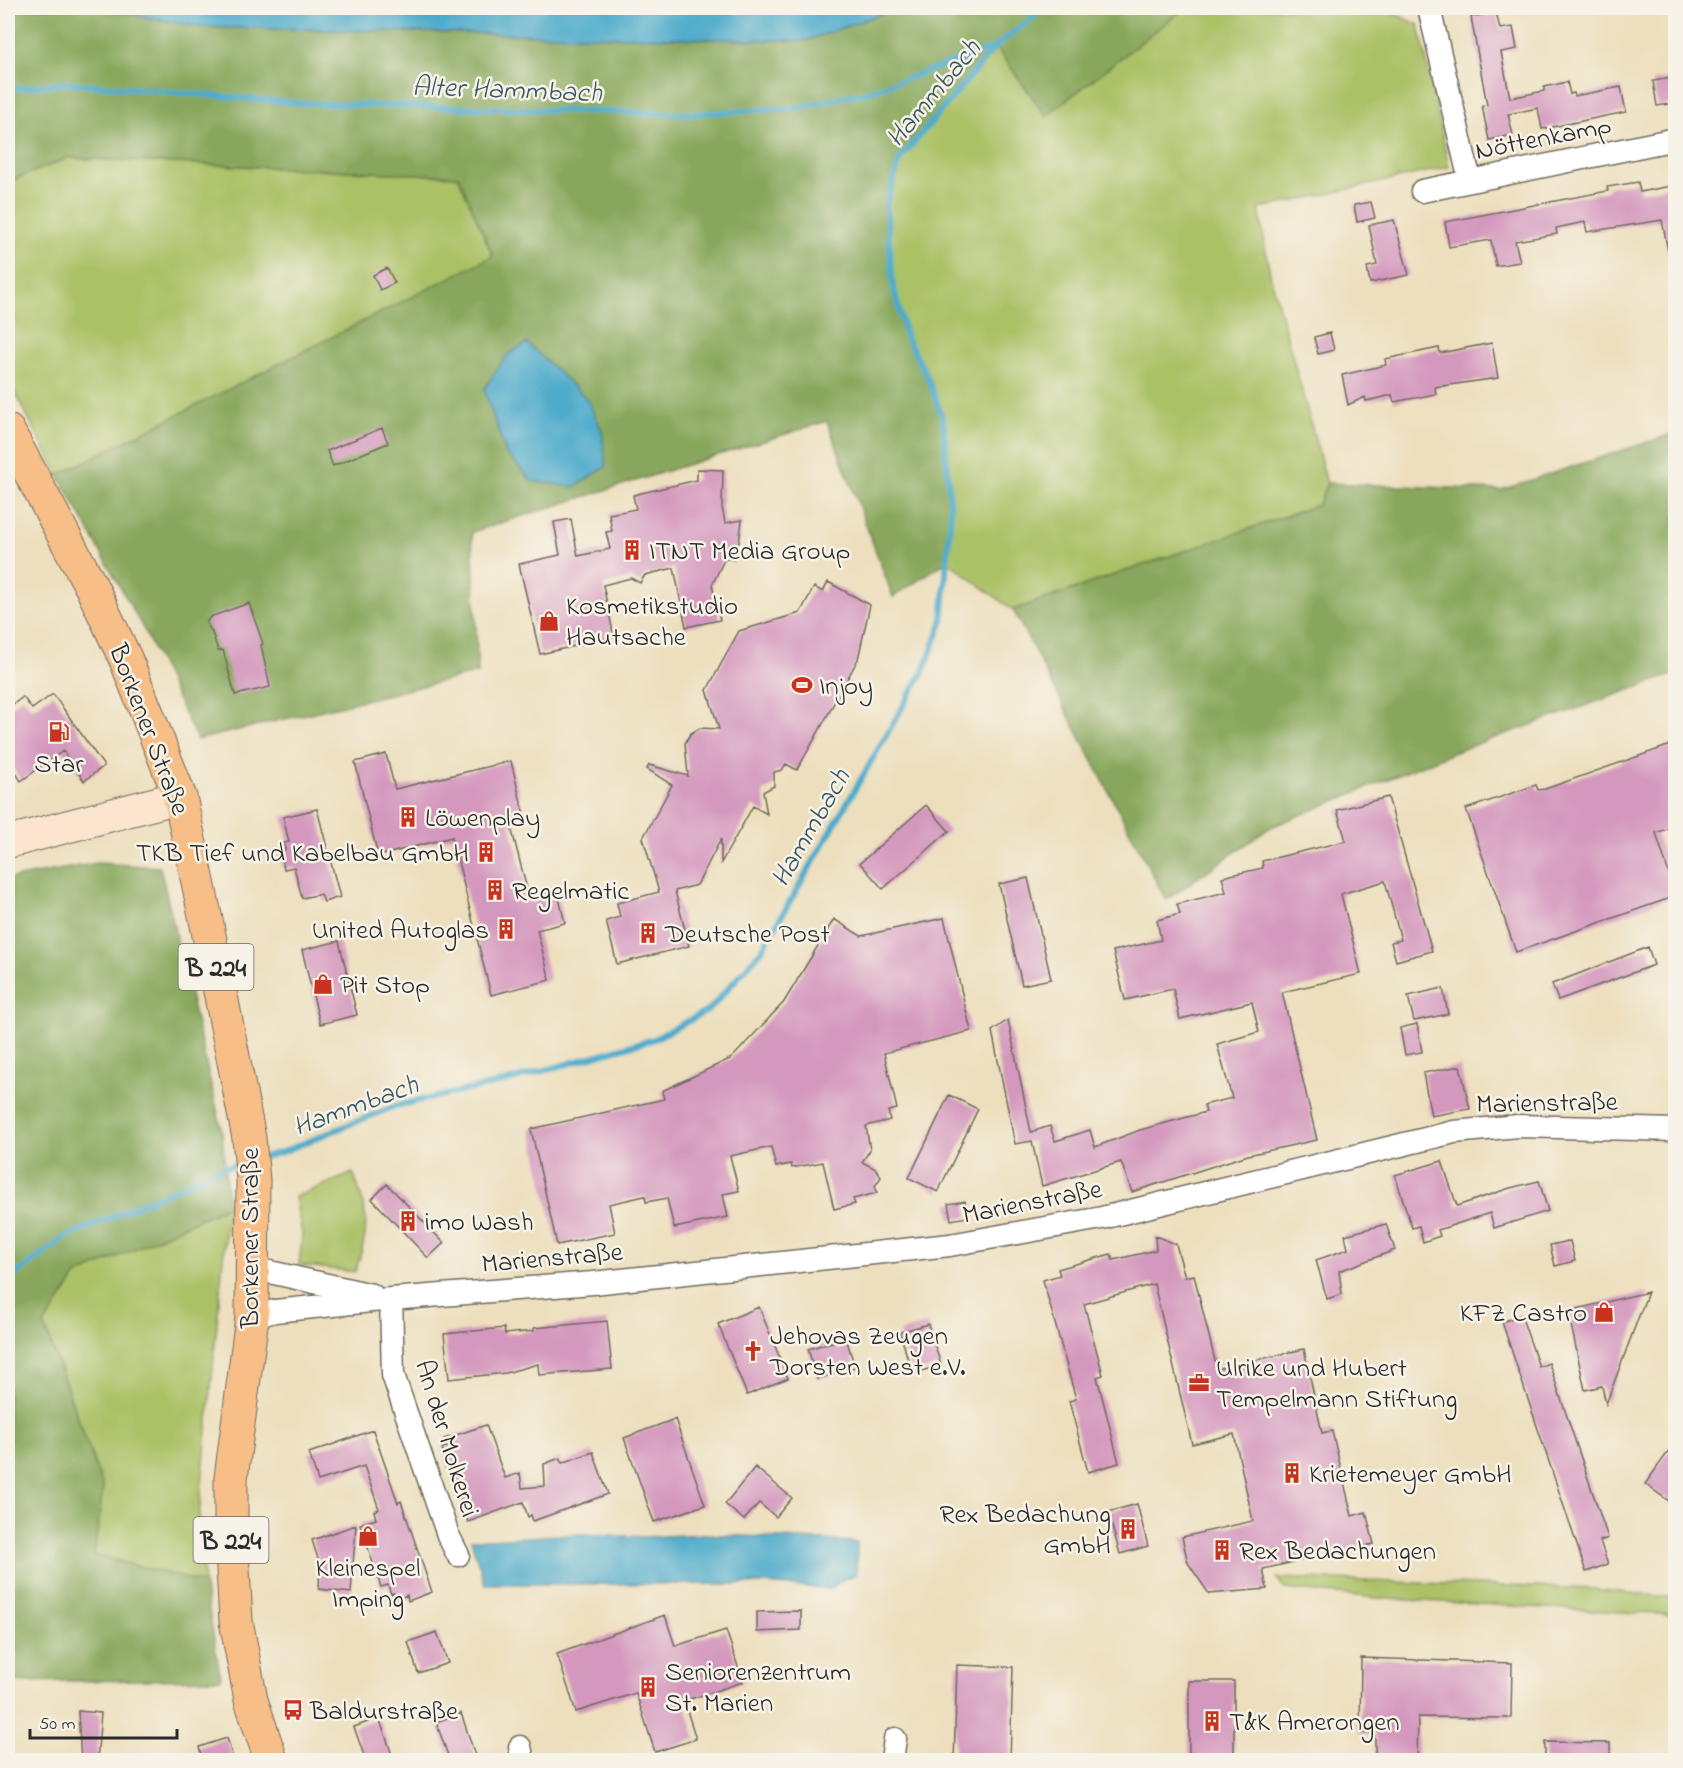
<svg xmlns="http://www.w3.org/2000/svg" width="1683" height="1768" font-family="'Indie Flower',sans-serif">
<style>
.green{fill:#abc166;stroke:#6b7648;stroke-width:1.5}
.forest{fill:#88a75b;stroke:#5a6943;stroke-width:1.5}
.water{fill:#4dabcb;stroke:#3c6b7b;stroke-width:1.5}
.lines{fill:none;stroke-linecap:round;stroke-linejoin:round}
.stream{stroke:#4dabcb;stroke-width:6}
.building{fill:#d498be}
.minor-casing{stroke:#6f6a5e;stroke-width:25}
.secondary-casing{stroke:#6f6a5e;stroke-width:34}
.primary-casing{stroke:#6f6a5e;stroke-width:35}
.minor{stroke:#fff;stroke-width:22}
.secondary{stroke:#fce5cf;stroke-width:32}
.primary{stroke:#f7be88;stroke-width:33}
.labels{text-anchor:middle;stroke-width:5;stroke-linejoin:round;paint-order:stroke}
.shield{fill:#f7f3e8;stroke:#686764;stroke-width:1.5}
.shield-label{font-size:26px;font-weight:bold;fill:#2b2b2b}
.street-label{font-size:27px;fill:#2b2b2b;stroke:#f7f3e8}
.poi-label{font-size:27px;fill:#2b2b2b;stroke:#f7f3e8;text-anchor:start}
.water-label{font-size:28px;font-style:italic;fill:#375863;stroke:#f7f3e8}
</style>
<rect width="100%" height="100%" fill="#f7f3e8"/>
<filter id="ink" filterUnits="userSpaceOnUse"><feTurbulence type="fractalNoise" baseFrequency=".0167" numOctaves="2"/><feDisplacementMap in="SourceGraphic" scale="12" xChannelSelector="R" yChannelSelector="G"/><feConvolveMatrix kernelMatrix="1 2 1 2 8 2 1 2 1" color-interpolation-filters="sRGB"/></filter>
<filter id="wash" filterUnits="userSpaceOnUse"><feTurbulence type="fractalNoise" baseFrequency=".008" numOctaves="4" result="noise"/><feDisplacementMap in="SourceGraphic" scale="24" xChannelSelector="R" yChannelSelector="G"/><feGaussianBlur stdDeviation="1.35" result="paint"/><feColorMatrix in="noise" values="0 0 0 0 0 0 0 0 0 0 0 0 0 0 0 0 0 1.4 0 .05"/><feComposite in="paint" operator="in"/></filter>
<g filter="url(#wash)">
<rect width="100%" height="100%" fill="#eddfbd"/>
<path class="green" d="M1185,8h198l36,17 30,142 -190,42 11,65 57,209 -9,22 -305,105 -66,-49 4,-48 -8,-94 -16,-43 -21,-39 -13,-52 -7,-80 14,-46 96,-113 50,70z
M68,158l391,18 34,81 -435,218 -50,-96v-197z
M353,1173c16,41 17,57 2,99l-56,-7 3,-31 -7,-37z
M228,1206l-29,310 5,67 -110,-28 9,-68 -59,-163 33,-49z
M1277,1578l317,11 81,9v17l-287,-16 -103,-10z"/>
<path class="forest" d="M8,8h92l100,19 605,14 93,-33h287l-139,108 -50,-69 -96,112 -14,46 7,80 13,52 21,39 16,43 8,94 -4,48 -54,36 -66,-176 -355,111 6,141 -281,67 -53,-110 -86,-155 435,-219 -35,-80 -390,-18 -60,24z
M1675,433v241l-223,79 -181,74 -105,73 -153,-290 305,-105 9,-22 174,7z
M97,863l63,4 62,264 6,75 -151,69 -33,50 59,162 -9,68 110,28 17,96 -213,3v-803z"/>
<path class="water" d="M100,8h798l-93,33 -605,-14z
M527,343l61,57 14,31 4,36 -32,20 -42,-6 -26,-28 -22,-64 23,-34z
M580,1534l67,3 57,-3 153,8 -1,32 -18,8 -6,7 -69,-5h-278l-14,-44z"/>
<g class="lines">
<path class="stream" d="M8,89l61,-6 229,20 392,11 105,-6 76,-17 125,-44
M260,1158l22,-6 113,-46 109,-24 150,-43 55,-29 53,-60 162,-280 18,-47 5,-62 4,-48 -8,-94 -16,-43 -21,-39 -13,-52 -7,-80 14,-46 96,-113 49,-38
M8,1280l58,-43 157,-69 18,-5"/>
</g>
<g id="blocks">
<path class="building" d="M1496,12l4,17 13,-2 4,22 -16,3 9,46 34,-7v-4l23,-5 3,12 4,-1 1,3 46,-9 5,25 -84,17 -4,-21 -30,6 5,21 -24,5 -7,-34 5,-1 -16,-88z
M1676,77v26l-19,3 -4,-25z
M1638,182l2,10 36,-7v65l-8,1 -6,-31 -75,12 -2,-10 -29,6 1,6 -42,7 5,21 -24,4 -5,-26 -42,7 -4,-25 163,-31 -1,-4z
M1371,202l4,16 -18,4 -3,-17z
M1394,220l15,55 -39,8 -3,-16 10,-2 -8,-40z
M387,268l8,15 -15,7 -7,-15z
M1330,333l4,17 -16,4 -4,-17z
M1492,343l6,35 -63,9 1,7 -42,8 -2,-7 -26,6 -1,-4 -17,8 -6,-30 44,-10 -1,-6 54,-11 1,5z
M382,428l6,15 -55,23 -6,-15z
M697,469l26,1 -1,37 3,16 17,-3 -3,23h-3l-2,17 -9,-2 -13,27 8,35 -34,7 -12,-59 -29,7 -5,8 -9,-5 -28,7 11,52 -74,17 -21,-90 41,-9 -6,-33 17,-3 7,37 32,-7 -4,-17 6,-1 -3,-17 27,-5 -3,-14 64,-15z
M828,582l42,23 -12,54 -44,81 -17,30 -11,-6 -4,6 -8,2v14l-11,6 4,22 -14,-8 -32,57v-24l-24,46 -22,6 14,55 -72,18 -11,-43 14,-4 -3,-14 42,-11 -16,-54 29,-53 -25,-16 2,-4 39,11 -3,-33 6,-10 9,-5 19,1 -12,-39 32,-59 61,-18 14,-26 9,5z
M249,603l14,41 -2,1 9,42 -35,8 -12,-45 -5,1 -6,-19 -6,-9 4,-6z
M53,694l51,72 -20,15 -21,-30 -42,30 -13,-20v-53l15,-11 9,12z
M1676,743v83l-20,7 20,63 -160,56 -50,-143 70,-24 2,5 7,-1z
M386,754l9,35 116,-28 14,58 -15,4 19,74 28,-7 8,33 -28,7 13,50 -59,15 -39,-158 -74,19 -23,-94z
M1388,797l44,154 -36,10 -5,-19 10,-2 -16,-59 -44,13 20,80 -79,18 35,148 -69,15 -116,37 -11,-30 -79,24 -10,-45 -17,3 -23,-113 16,-11 23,112 19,-6 5,15 35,-11 5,17 45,-17 66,-18 -2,-7 28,-7 -15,-54 42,-12 -7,-30 -72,17 -7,-30 -48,11 -12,-49 48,-11 -4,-20 23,-6 -3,-10 49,-12 -4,-15 41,-9 -1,-7 84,-20 -9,-31z
M926,805l23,26 -66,58 -23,-26z
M317,809l23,88 -16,5 -3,-8 -19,4 -8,-31 -10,2 -4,-17 5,-2 -1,-7 5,-1 -6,-25z
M1028,878l23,101 -29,6 -23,-101z
M944,918l27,113 -87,22 13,56 -9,2 2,9 -24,6 4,24 -8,12 14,7 5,8 -6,9 2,7 -24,6 2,5 -21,5 -11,-47 -31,6 -1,-4 -15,3 -5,-20 -41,9 9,35 -16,3 5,23 -54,11 -7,-30 -21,4 -1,-6 -36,8 6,29 -58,12 -26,-116 133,-30 -2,-8 70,-33 52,-56 50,-83 27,17z
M339,941l18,74 -37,9 -18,-74z
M1648,947l6,18 -96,35 -6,-16z
M1443,988l5,26 -34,7 -6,-25z
M1417,1024l5,28 -17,3 -5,-27z
M1460,1066l10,43 -39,7 -8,-43z
M949,1095l29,14 -40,83 -29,-14z
M1442,1161l15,45 53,-18 29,-7 9,30 -54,17 -4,-15 -52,17 2,6 -17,6 -4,-16 -7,2 -17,-53z
M387,1184l57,59 -16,15 -56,-59z
M965,1201l3,16 -17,3 -3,-16z
M1386,1224l9,26 -56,21 3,23 -15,5 -11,-39 32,-11 -3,-14z
M1155,1236l21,8 9,33 9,-2 23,94 87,-20 18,84 10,-2 20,85 14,-4 8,32 -111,25 4,20 -58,5 -21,-31 -6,-26 71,-16 -19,-87 -42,10 -38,-160 -70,20 19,71 -6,2 22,86 -31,9 -19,-71 7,-2 -33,-119 17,-5 -2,-6 53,-15 2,6 43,-10z
M1570,1241l5,20 -20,5 -5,-21z
M1648,1292l-42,112 -4,-18 -17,4 -17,-79z
M759,1307l29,71 -41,17 -29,-71z
M1521,1315l18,52 10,-4 59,175 -8,3 8,23 -22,8 -84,-250z
M607,1321l5,48 -73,6 -1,-11 -32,9 -57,6 -5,-45 60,-6 1,6 29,-3v-3z
M928,1324l13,41 -29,9 -12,-42z
M846,1338l9,29 -38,12 -9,-30z
M675,1419l30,86 -51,17 -30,-84z
M486,1425l19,53 15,-5 2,15 23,-2 -1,-22 16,-6 2,5 31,-11 15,42 -75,27 -2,-6 -3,2 -5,-15 -55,20 -26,-74 5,-1 -3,-8z
M373,1430l25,73 3,-2 31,91 -24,9 -1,-6 -10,4 -3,-6 -3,1 -3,-9 -7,2 -21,-63 16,-5 -2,-8 5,-2 -15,-43 -46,15 -9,-28z
M1676,1441v65l-31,-22z
M755,1467l37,31 -16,19 -17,-14 -15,17 -19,-16z
M1137,1504l11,42 -28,8 -12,-42z
M356,1525l-5,68 -32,-4 1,-24 -8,-25z
M801,1611v19l-44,2v-20z
M665,1615l10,31 51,-16 17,52 -59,19 12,38 -41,13 -19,-59 -60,19 -19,-58z
M437,1632l11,31 -30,10 -10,-31z
M1361,1658l151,5 -1,55 -93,-1 -1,44h-42v-28h-15z
M957,1665l56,2 -3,94h-56z
M1189,1681h45v80h-45z
M78,1711l23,2 -4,48h-16z
M461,1713l16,48h-27l-14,-39z
M379,1718l8,22 7,21h-28l-12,-34z
M227,1738l7,23h-31l-4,-14z
M1545,1742l65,1v18h-65z"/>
</g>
</g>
<g filter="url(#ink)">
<use href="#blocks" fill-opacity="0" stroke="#6f6a5e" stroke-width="1.5"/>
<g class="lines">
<g class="minor-casing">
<path id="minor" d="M1429,8l41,173
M1422,191l254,-52
M252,1268l120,27
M391,1299l2,76 55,160 10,20
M252,1317l23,-6 116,-12 202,-16 357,-38 152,-27 352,-86 64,-6 158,4
M520,1747l3,13
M892,1760l3,-21"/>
</g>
<g class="secondary-casing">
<path id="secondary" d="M8,842l172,-45"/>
</g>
<g class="primary-casing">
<path id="primary" d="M8,431l84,157 34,72 54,137 26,123 43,218 4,42 -1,137 -21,161v56l5,87 15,79 20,60"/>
</g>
<use href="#minor" class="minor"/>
<use href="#secondary" class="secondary"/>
<use href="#primary" class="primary"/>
</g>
</g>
<defs>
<g id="building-bare" transform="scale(1.62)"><path d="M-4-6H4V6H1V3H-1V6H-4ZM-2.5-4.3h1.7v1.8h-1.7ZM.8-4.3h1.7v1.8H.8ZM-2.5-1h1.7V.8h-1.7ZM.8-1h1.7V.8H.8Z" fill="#c8321e" stroke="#f7f3e8" stroke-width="2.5" paint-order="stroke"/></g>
<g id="shop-bare" transform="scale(1.62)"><path d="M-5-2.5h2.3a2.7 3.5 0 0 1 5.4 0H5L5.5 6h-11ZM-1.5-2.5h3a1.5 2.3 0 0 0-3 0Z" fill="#c8321e" stroke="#f7f3e8" stroke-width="2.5" paint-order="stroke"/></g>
<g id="stadium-bare" transform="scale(1.62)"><path d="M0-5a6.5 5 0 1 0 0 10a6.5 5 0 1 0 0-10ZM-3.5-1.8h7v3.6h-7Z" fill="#c8321e" stroke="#f7f3e8" stroke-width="2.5" paint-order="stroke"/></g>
<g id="fuel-bare" transform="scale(1.62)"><path d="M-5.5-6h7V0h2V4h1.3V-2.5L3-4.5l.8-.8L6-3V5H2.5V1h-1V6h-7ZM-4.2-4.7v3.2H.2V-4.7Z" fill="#c8321e" stroke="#f7f3e8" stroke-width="2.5" paint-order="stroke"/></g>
<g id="church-bare" transform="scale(1.62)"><path d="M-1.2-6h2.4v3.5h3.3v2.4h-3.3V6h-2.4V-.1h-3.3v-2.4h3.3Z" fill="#c8321e" stroke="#f7f3e8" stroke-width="2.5" paint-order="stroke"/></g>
<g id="office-bare" transform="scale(1.62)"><path d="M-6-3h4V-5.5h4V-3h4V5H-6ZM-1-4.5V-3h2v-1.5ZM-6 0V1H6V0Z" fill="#c8321e" stroke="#f7f3e8" stroke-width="2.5" paint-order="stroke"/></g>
<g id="bus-bare" transform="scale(1.62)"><path d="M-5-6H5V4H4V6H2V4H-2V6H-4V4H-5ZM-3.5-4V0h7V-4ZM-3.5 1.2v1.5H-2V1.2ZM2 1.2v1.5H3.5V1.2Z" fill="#c8321e" stroke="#f7f3e8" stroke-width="2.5" paint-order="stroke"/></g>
</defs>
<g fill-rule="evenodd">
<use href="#building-bare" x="632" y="550"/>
<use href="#shop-bare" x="549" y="621"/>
<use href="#stadium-bare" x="802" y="685"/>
<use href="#fuel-bare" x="59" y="732"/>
<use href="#building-bare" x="408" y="817"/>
<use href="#building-bare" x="486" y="852"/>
<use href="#building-bare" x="495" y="890"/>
<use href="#building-bare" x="506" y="929"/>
<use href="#building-bare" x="648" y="933"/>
<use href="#shop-bare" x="323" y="984"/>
<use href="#building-bare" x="408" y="1221"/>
<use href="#shop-bare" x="1604" y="1312"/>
<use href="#church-bare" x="753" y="1351"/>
<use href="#office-bare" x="1199" y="1383"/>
<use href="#building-bare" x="1292" y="1473"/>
<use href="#building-bare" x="1128" y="1529"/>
<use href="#shop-bare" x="368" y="1536"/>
<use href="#building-bare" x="1222" y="1550"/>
<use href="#building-bare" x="648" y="1687"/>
<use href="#bus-bare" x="293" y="1710"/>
<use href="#building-bare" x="1212" y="1721"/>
</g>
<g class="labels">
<g class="shield">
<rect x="178.5" y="944" width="75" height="46" rx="4.5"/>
<rect x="193.5" y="1517" width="75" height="46" rx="4.5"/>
</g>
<g class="shield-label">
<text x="216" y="976">B 224</text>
<text x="231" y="1549">B 224</text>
</g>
<g class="street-label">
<text transform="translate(1543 137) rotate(-11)" y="9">Nöttenkamp</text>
<text transform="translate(150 729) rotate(69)" y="9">Borkener Straße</text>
<text transform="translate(1547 1102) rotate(-1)" y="9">Marienstraße</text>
<text transform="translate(1032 1201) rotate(-11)" y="9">Marienstraße</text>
<text transform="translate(249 1238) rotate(-90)" y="9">Borkener Straße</text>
<text transform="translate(552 1257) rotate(-5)" y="9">Marienstraße</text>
<text transform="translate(448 1438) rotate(73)" y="9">An der Molkerei</text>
</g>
<g class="poi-label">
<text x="649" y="559">ITNT Media Group</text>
<text x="566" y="614">Kosmetikstudio<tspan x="566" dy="31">Hautsache</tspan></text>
<text x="819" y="694">Injoy</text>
<text x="59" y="772" text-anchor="middle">Star</text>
<text x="425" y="826">Löwenplay</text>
<text x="469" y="861" text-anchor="end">TKB Tief und Kabelbau GmbH</text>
<text x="512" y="899">Regelmatic</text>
<text x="489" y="938" text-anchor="end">United Autoglas</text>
<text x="665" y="942">Deutsche Post</text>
<text x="340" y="993">Pit Stop</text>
<text x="425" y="1230">imo Wash</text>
<text x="1587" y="1321" text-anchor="end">KFZ Castro</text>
<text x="770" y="1344">Jehovas Zeugen<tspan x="770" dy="31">Dorsten West e.V.</tspan></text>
<text x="1216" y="1376">Ulrike und Hubert<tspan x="1216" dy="31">Tempelmann Stiftung</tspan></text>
<text x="1309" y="1482">Krietemeyer GmbH</text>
<text x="1111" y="1522" text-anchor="end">Rex Bedachung<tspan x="1111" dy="31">GmbH</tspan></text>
<text x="1239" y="1559">Rex Bedachungen</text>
<text x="368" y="1576" text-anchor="middle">Kleinespel<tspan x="368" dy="31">Imping</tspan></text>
<text x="665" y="1680">Seniorenzentrum<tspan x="665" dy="31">St. Marien</tspan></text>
<text x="310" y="1719">Baldurstraße</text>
<text x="1229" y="1730">T&amp;K Amerongen</text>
</g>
<g class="water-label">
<text transform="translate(507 88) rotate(2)" y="10">Alter Hammbach</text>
<text transform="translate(932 92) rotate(-50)" y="10">Hammbach</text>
<text transform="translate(809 827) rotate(-60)" y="10">Hammbach</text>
<text transform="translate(355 1104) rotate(-20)" y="10">Hammbach</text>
</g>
</g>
<rect width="1683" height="1768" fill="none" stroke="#f7f3e8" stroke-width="30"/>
<path d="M30 1729v9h147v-9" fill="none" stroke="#2b2b2b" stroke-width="3"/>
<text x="39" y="1729" font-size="18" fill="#2b2b2b" stroke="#f7f3e8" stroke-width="4.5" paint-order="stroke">50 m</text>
</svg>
